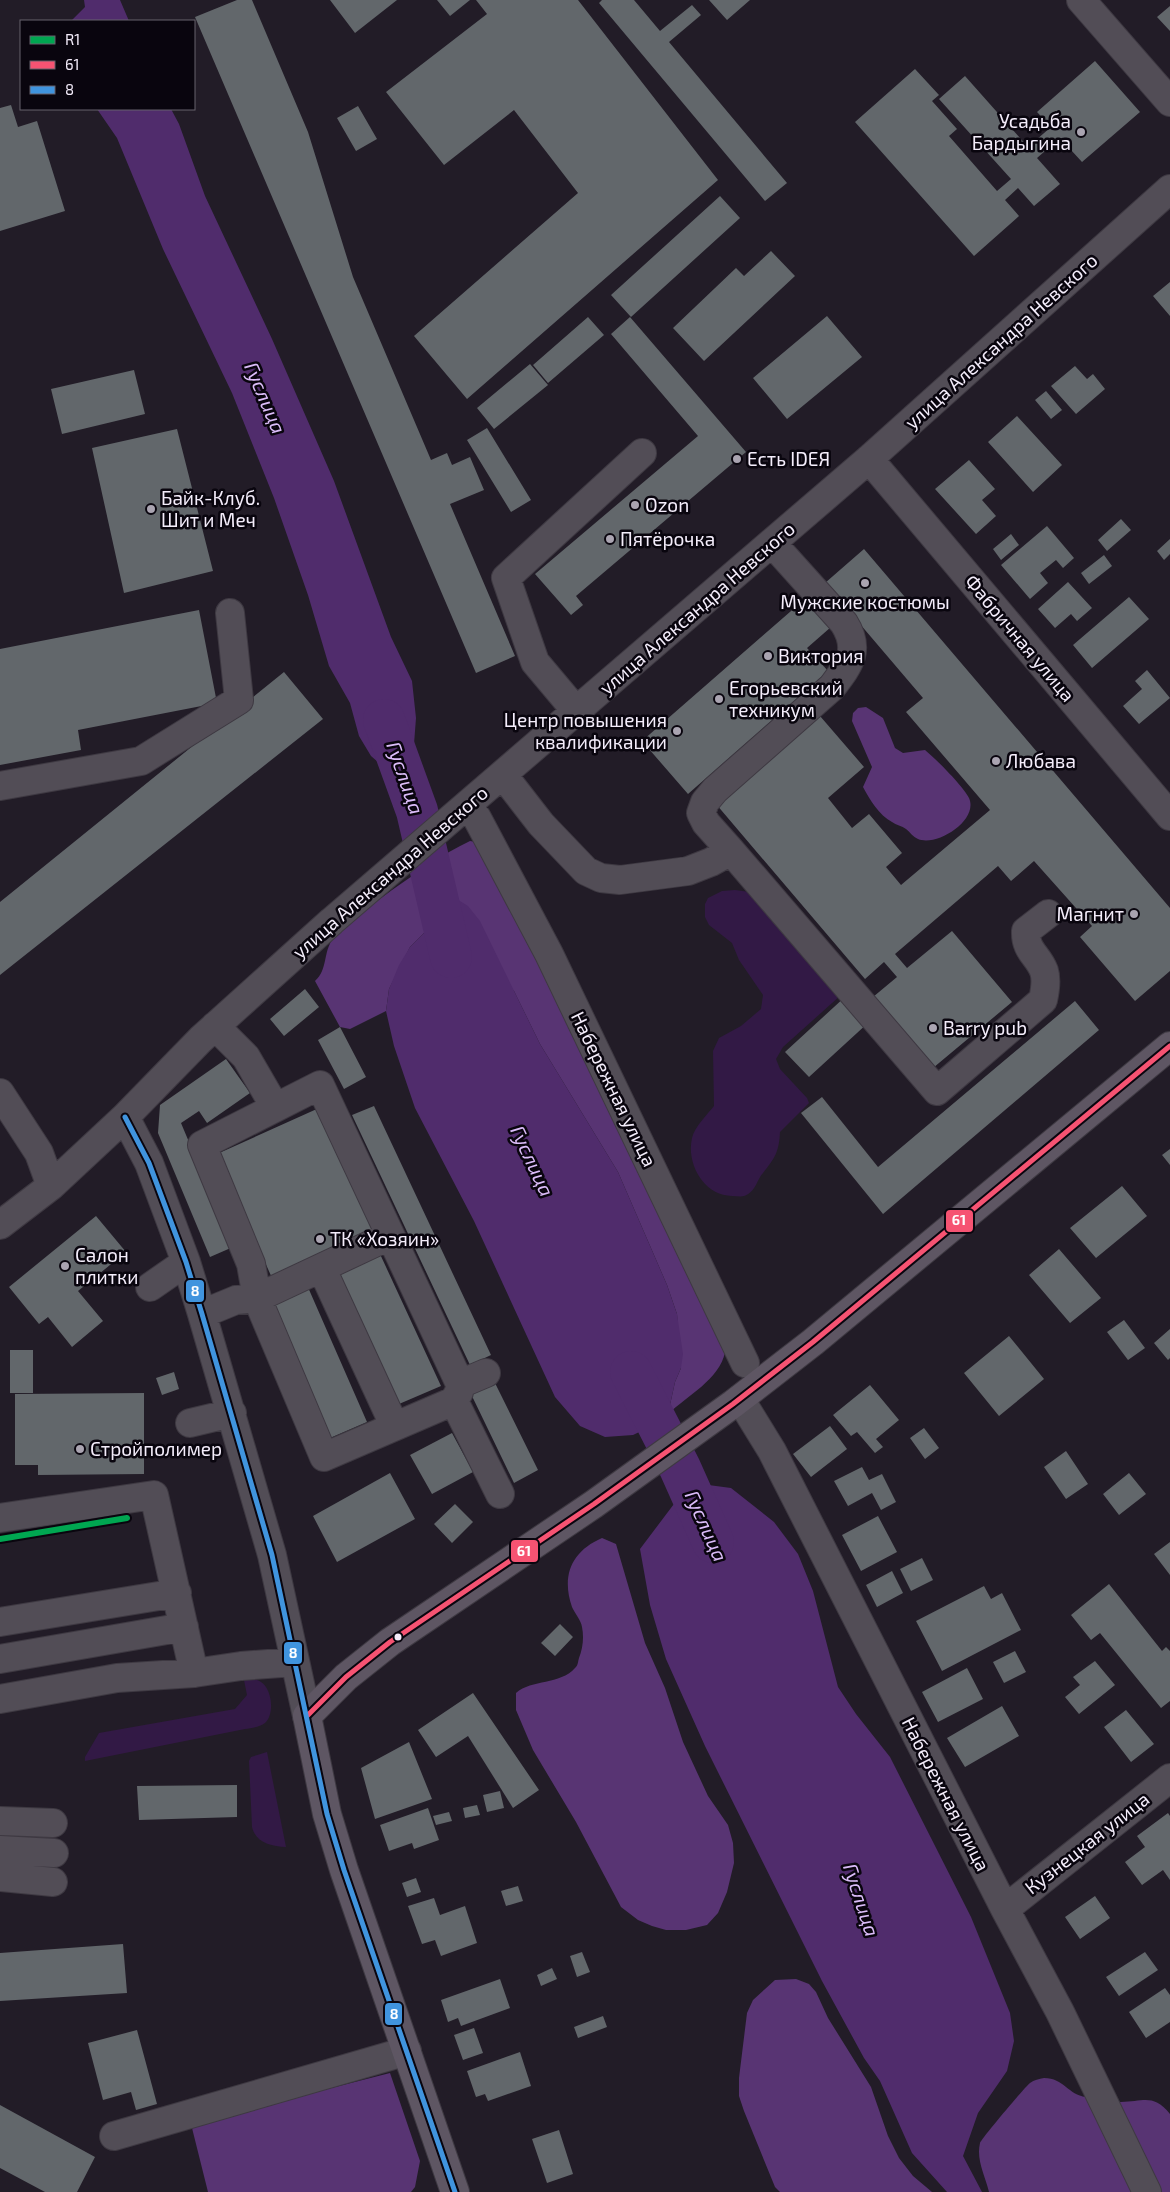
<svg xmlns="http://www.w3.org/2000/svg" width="1170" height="2192" font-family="'Exo 2',sans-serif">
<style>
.green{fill:#321945}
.forest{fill:#583473}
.water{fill:#502c6c}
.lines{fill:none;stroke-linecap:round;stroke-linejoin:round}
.river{stroke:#502c6c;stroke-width:42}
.building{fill:#62676b}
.minor-casing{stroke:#3e3942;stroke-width:30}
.major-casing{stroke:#3e3942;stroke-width:30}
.minor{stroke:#524d56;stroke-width:28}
.major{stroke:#5e5663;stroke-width:28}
.bus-1-casing{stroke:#09050e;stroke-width:9}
.bus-2-casing{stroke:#09050e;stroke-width:9}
.bus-1{stroke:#f65372;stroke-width:5}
.bus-2{stroke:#4094de;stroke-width:5}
.rail-1-casing{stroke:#09050e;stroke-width:10}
.rail-1{stroke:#00a651;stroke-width:6}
.poi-dot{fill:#aaa4b1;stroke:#09050e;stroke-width:2}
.bus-dot{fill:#f4edfb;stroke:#09050e;stroke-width:2}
.labels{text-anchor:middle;stroke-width:5;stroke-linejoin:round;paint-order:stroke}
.poi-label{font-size:19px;fill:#f4edfb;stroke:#09050e;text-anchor:start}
.street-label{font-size:19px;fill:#f4edfb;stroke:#09050e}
.water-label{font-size:20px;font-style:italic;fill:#dbbcf9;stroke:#09050e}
.line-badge{stroke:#09050e;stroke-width:2}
.badge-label{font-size:14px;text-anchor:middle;font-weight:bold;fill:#fff}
</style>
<rect width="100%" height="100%" fill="#221c27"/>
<path class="green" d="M735,890l15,2 91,103 -58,52 -7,12 4,10 27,29 2,5 -29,29c-1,20 -5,26 -17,41 -7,8 -7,19 -19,23 -3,1 -8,0 -12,0 -28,0 -46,-32 -40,-58 3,-12 15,-23 22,-32l-1,-55 6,-13 22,-12 20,-17 2,-14 -24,-35 -7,-17 -23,-18 -4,-8v-13l3,-6 14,-7z
M253,1679c3,1 6,1 8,3 11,7 14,32 4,41 -5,4 -14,5 -20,6l-160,32v-4l14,-24 136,-24 12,-14 -3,-15z
M267,1752l19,95c-15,-1 -30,-4 -34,-20l-3,-66 2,-4z"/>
<path class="forest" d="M866,707l17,11 12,30 8,5 22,-3c11,9 38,36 44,48 10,22 -32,49 -51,41 -5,-2 -8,-7 -12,-10 -4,-3 -10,-4 -14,-7 -13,-7 -22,-22 -29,-35l9,-20 -20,-46 1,-8 5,-5z
M470,841l11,2 244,509c-5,27 -38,44 -57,62l7,-32 6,-14 -4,-54 -10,-29 -49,-113 -78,-128 -26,-53 -88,-80 -2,22 -14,14 -21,42 -3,22 -36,18 -10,-2 -25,-46c13,-11 8,-30 18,-42 15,-19 39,-34 59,-49 25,-17 50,-36 78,-49z
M602,1538l14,6 29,99 20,45 18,54 25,54 20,29 5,18 1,20 -7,29 -9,21 -11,12 -21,5h-20l-14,-4 -14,-6 -17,-13 -45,-85 -43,-72 -17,-40v-17c16,-14 44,-8 59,-25 3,-2 3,-7 4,-10 4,-10 5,-21 3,-31 -1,-7 -7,-13 -10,-20 -11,-32 0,-56 30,-69z
M796,1979l13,5 7,8 12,26 43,69 17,49 11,22 14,18 19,16h-152l-5,-5 -31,-76 -5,-15v-18l8,-65 6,-13 22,-20z
M390,2073l30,88 -5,26 -4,5h-203l-17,-68z
M1044,2078c20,0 24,17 42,19 11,1 23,4 35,5 22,0 32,-9 49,12v78h-181c-4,-17 -13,-32 -9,-49 2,-5 44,-55 50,-60 4,-3 9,-4 14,-5z"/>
<path class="water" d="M84,0h36l9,21h-58l14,-14z
M97,109h74l8,15 26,72 67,143 62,142 57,156 21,44 4,37 -3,39 -12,25 -30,-26 -12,-20 -9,-33 -21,-37 -21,-71 -34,-97 -42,-105 -69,-144 -46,-111z
M452,896l16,10 12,15 60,123 78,128 49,113 10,29 6,40 -2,14 -6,14 -7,32 -12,10 -23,11 -28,2 -25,-11 -25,-29 -81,-176 -59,-113 -21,-62 -8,-35 3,-22 10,-24 11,-18 14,-14 2,-22 3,-6 7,-5z
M701,1484l30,4 43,34 24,32 15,37 25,96 18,27 34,43 81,160 39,96 4,28 -7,30 -29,42 -15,43 19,36h-35l-35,-39 -32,-72 -16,-23 -42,-77 -117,-235 -39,-87 -16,-54 -10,-56 43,-57z"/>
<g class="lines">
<path class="river" d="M384,720l33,91 34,146
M631,1372l49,96 33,74"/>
</g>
<path class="building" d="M237,0h15l56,132 45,145 78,183 16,-7 5,12 18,-8 14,33 -34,14 65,152 -39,17 -281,-656z
M330,0h67l-42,33z
M437,0h33l-20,16z
M476,0h102l140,180 -251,219 -53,-63 164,-143 -64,-83 -70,55 -58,-73 101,-78z
M602,0h32l26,31 32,-26 9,10 -32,27 118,141 -22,18 -166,-198z
M709,0h41l-23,20z
M1170,6v25l-13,-14z
M1095,61l45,51 -58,50 -22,-24 -23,20 23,26 -26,22 -16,-18 -13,12 14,16 -45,40 -119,-134 60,-53 24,26 -7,6 25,28 -8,7 48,55 14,-12 -72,-80 26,-23 63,71 23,-20 -14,-15z
M11,105l7,22 19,-6 28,90 -65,20v-123z
M358,106l19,33 -21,12 -19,-33z
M720,196l20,22 -109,99 -20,-22z
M771,251l24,25 -91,85 -31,-33 63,-60 8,8z
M1170,282v34l-17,-20z
M827,316l35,41 -75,62 -34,-41z
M588,317l16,18 -56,48 -15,-18z
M630,317l116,135 -170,144 7,9 -12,10 -36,-41 163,-138 -87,-102z
M530,364l18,21 -54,44 -17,-21z
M1075,366l12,13 6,-5 12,15 -29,25 -25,-28z
M134,370l11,44 -83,20 -11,-45z
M1046,391l16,19 -11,9 -16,-19z
M1017,416l45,49 -29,27 -45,-50z
M487,428l44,72 -20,12 -44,-72z
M177,429l36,142 -89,22 -32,-145z
M969,460l26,29 -13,11 14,16 -20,18 -41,-45z
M1121,519l10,11 -24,21 -9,-11z
M1047,526l27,32 -11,10 -7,-8 -16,13 8,10 -18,16 -29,-34z
M1011,534l8,11 -18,15 -8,-11z
M1170,539v15l-6,6 -7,-9z
M864,549l306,359v63l-35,30 -55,-64 12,-11 -58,-65 -23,20 -13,-15 -103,88 12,14 45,-37 60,71 -79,66 -60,-71 24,-20 -13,-15 -19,17 -149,-175 104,-88 44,51 -36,31 24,30 17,-14 33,39 -16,14 15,18 89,-75 -84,-98 17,-14 -98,-115z
M1104,555l8,11 -23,18 -8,-11z
M1068,582l24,26 -15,13 -6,-7 -16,14 -17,-19z
M1129,597l20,22 -57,49 -19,-23z
M806,598l25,29 -24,21 21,23 -140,123 -46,-53z
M199,610l18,93 -139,27 3,20 -81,15v-116z
M1147,670l23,28 -31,26 -16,-18 19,-17 -7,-8z
M284,672l39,47 -323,256v-73z
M305,989l14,18 -35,29 -14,-17z
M846,996l23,26 -60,55 -24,-25z
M1075,1001l24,29 -216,184 -82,-101 21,-16 56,70z
M340,1027l26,50 -22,12 -26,-49z
M226,1059l24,34 -43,30 -8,-12 -18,12 52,124 -23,10 -52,-124 2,-28z
M374,1106l117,249 -21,10 -118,-250z
M319,1108l55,123 -102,47 -55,-124z
M1170,1149v16l-8,-10z
M1122,1186l25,30 -51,42 -26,-30z
M96,1216l30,36 -48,39 25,30 -31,26 -24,-30 -9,7 -30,-37z
M1059,1249l42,49 -31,25 -41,-48z
M380,1254l61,132 -42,18 -60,-131z
M307,1285l60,137 -37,16 -60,-137z
M1124,1320l21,28 -17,12 -21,-28z
M1170,1329v29l-2,2 -14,-17z
M1009,1336l35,43 -45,37 -35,-43z
M10,1350h23v43h-23z
M174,1372l5,17 -17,6 -6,-17z
M495,1383l43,87 -24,13 -43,-89z
M870,1385l29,35 -23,19 7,8 -8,6 -18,-21 -6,4 -18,-21z
M144,1393v81l-106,1v-10h-23v-71z
M830,1426l17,23 -36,28 -18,-23z
M924,1428l15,20 -14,11 -15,-21z
M452,1433l21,39 -41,22 -22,-39z
M1066,1451l22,33 -22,15 -22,-32z
M862,1467l7,13 13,-6 14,28 -15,8 -9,-17 -24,13 -14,-25z
M390,1473l25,46 -78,43 -24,-46z
M1129,1473l17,21 -27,21 -16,-21z
M455,1504l18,18 -21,21 -18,-19z
M878,1516l19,36 -36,19 -19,-36z
M1170,1542v33l-16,-21z
M922,1558l11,22 -22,11 -11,-22z
M892,1571l11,22 -26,14 -11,-22z
M1109,1584l53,67 4,-4 4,4v50l-9,7 -61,-75 -9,7 -20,-25z
M984,1586l7,13 11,-6 19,37 -79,41 -26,-50z
M560,1624l13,13 -18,19 -14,-13z
M1015,1651l11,21 -22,11 -11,-21z
M1095,1661l20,24 -36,29 -14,-17 15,-12 -7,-8z
M967,1668l16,31 -45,23 -16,-30z
M473,1693l66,97 -26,18 -45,-72 -32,21 -18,-27z
M1002,1706l17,30 -54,31 -18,-29z
M1126,1710l28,34 -23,18 -27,-35z
M409,1742l23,57 -57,20 -14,-51z
M237,1785v32l-98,3 -2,-34z
M500,1791l4,17 -17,4 -4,-17z
M477,1805l3,10 -15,3 -2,-10z
M428,1808l11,32 -25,9 -2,-6 -23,8 -9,-26z
M449,1812l3,9 -16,4 -3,-9z
M1168,1813l2,3v64l-7,-10 -21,15 -17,-23 20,-15 -8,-11z
M416,1878l5,14 -14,5 -5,-14z
M518,1886l5,15 -17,5 -5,-15z
M1095,1896l15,22 -30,21 -15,-22z
M434,1898l6,17 25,-9 12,37 -36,13 -6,-16 -13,4 -14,-38z
M123,1944l4,49 -127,8v-48z
M582,1952l8,20 -13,5 -7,-21z
M1145,1952l13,18 -39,26 -13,-19z
M552,1968l5,11 -16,7 -4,-11z
M500,1979l10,29 -49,18 -3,-8 -10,4 -7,-22z
M1165,1988l5,7v27l-24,16 -17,-26z
M603,2016l4,11 -29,11 -4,-11z
M474,2028l9,25 -20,7 -9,-25z
M137,2030l20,74 -21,6 -5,-18 -28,8 -15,-57z
M520,2052l11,34 -43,15 -3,-7 -9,3 -9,-26z
M0,2105l95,52 -18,35h-32l-45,-24z
M559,2130l14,44 -26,9 -15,-44z"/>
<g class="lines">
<g class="minor-casing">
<path id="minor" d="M1081,0l89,102
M869,459l301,357
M577,712l-42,-50 -29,-84 136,-125
M503,775l38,49 45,47 15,7 19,2 68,-9 23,-9 20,-11 206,240 106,-91c2,-9 4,-20 1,-29 -6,-16 -19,-20 -18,-40l22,-17
M0,786l141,-25 98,-61 -9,-87
M477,818l72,136 196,409
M731,851l-25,-28 -5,-10 4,-11 10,-12 117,-103c17,-22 29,-37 12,-64l-72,-80
M215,1026l31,31 29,50
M0,1093l39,60 12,33
M125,1117l24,46 37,99 16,52 70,241 35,161
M0,1225l51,-39 74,-69 76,-78 131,-118 537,-462 301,-270
M389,1236l-132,62 -6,-34 -49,-119 118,-60 140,299
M322,1269l72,156
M150,1287l36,-25
M202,1314l34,-14 21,-2 67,159 130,-56 46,93
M740,1399l32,52 233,458 55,103 87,180
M454,1401l5,-9 1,-8 26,-11
M190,1423l42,-10
M0,1518l154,-23 40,178
M0,1622l177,-29
M0,1659l184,-32
M0,1699l117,-21 77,-5 47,-7 54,-4
M0,1821l53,2
M0,1850l54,3
M0,1877l53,5
M1005,1909l165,-131
M114,2136l293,-85"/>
</g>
<g class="major-casing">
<path id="major" d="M455,2192l-111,-322 -17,-56 -20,-98 39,-39 44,-35 204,-138 139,-100 80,-62 357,-296"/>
</g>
<use href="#minor" class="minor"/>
<use href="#major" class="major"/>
<g class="bus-1-casing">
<path id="bus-1" d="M307,1716l39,-39 44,-35 204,-138 139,-100 80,-62 357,-296"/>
</g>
<g class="bus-2-casing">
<path id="bus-2" d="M125,1117l24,46 37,99 16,52 70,241 55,259 17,56 111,322"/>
</g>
<use href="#bus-1" class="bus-1"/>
<use href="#bus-2" class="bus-2"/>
<g class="rail-1-casing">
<path id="rail-1" d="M0,1539l127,-21"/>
</g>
<use href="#rail-1" class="rail-1"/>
</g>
<g class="poi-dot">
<circle cx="1081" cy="132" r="5"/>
<circle cx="737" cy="459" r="5"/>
<circle cx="635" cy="505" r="5"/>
<circle cx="151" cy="509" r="5"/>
<circle cx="610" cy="539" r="5"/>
<circle cx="865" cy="583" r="5"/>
<circle cx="768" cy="656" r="5"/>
<circle cx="719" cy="699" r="5"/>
<circle cx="677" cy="731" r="5"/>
<circle cx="996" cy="761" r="5"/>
<circle cx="1134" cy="914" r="5"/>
<circle cx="933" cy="1028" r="5"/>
<circle cx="320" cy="1239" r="5"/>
<circle cx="65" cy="1266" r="5"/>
<circle cx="80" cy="1449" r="5"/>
</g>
<circle class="bus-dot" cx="398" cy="1637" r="4.5"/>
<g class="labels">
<g class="poi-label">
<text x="1071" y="128" text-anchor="end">Усадьба<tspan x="1071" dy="22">Бардыгина</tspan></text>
<text x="747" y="466">Есть IDЕЯ</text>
<text x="161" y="505">Байк-Клуб.<tspan x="161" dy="22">Шит и Меч</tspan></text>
<text x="645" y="512">Ozon</text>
<text x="620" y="546">Пятёрочка</text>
<text x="865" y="609" text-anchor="middle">Мужские костюмы</text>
<text x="778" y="663">Виктория</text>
<text x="729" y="695">Егорьевский<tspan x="729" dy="22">техникум</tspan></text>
<text x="667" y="727" text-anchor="end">Центр повышения<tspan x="667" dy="22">квалификации</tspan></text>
<text x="1006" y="768">Любава</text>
<text x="1124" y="921" text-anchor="end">Магнит</text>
<text x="943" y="1035">Barry pub</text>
<text x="330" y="1246">ТК «Хозяин»</text>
<text x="75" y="1262">Салон<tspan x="75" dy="22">плитки</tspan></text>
<text x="90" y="1456">Стройполимер</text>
</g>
<g class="street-label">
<text transform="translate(1001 341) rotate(-42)" y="7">улица Александра Невского</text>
<text transform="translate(697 608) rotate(-41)" y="7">улица Александра Невского</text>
<text transform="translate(1020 638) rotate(50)" y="7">Фабричная улица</text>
<text transform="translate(390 872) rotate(-41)" y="7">улица Александра Невского</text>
<text transform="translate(614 1089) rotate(64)" y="7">Набережная улица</text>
<text transform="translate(946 1794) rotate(63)" y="7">Набережная улица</text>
<text transform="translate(1087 1843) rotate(-38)" y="7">Кузнецкая улица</text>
</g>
<g class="water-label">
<text transform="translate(265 398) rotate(67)" y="7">Гуслица</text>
<text transform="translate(405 778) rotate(71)" y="7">Гуслица</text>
<text transform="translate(532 1161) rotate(65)" y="7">Гуслица</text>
<text transform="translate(706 1526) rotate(66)" y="7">Гуслица</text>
<text transform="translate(861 1900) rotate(72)" y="7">Гуслица</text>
</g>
</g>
<g class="line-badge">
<rect x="945" y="1209" width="29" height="24" rx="5" fill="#f65372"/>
<rect x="185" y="1279" width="20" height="24" rx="5" fill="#4094de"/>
<rect x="510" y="1539" width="29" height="24" rx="5" fill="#f65372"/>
<rect x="283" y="1641" width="20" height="24" rx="5" fill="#4094de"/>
<rect x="384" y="2002" width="19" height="24" rx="5" fill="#4094de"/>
</g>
<g class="badge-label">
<text x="959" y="1225">61</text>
<text x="195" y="1296">8</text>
<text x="524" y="1556">61</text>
<text x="293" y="1658">8</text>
<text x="394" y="2019">8</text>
</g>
<rect x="20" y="20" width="175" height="90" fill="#09050e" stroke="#67626d"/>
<rect x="30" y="36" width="25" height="8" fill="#00a651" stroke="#67626d"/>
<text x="65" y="45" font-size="15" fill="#f4edfb">R1</text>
<rect x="30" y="61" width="25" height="8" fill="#f65372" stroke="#67626d"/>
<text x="65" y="70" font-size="15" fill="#f4edfb">61</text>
<rect x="30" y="86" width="25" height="8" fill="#4094de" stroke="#67626d"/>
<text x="65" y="95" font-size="15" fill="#f4edfb">8</text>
</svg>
